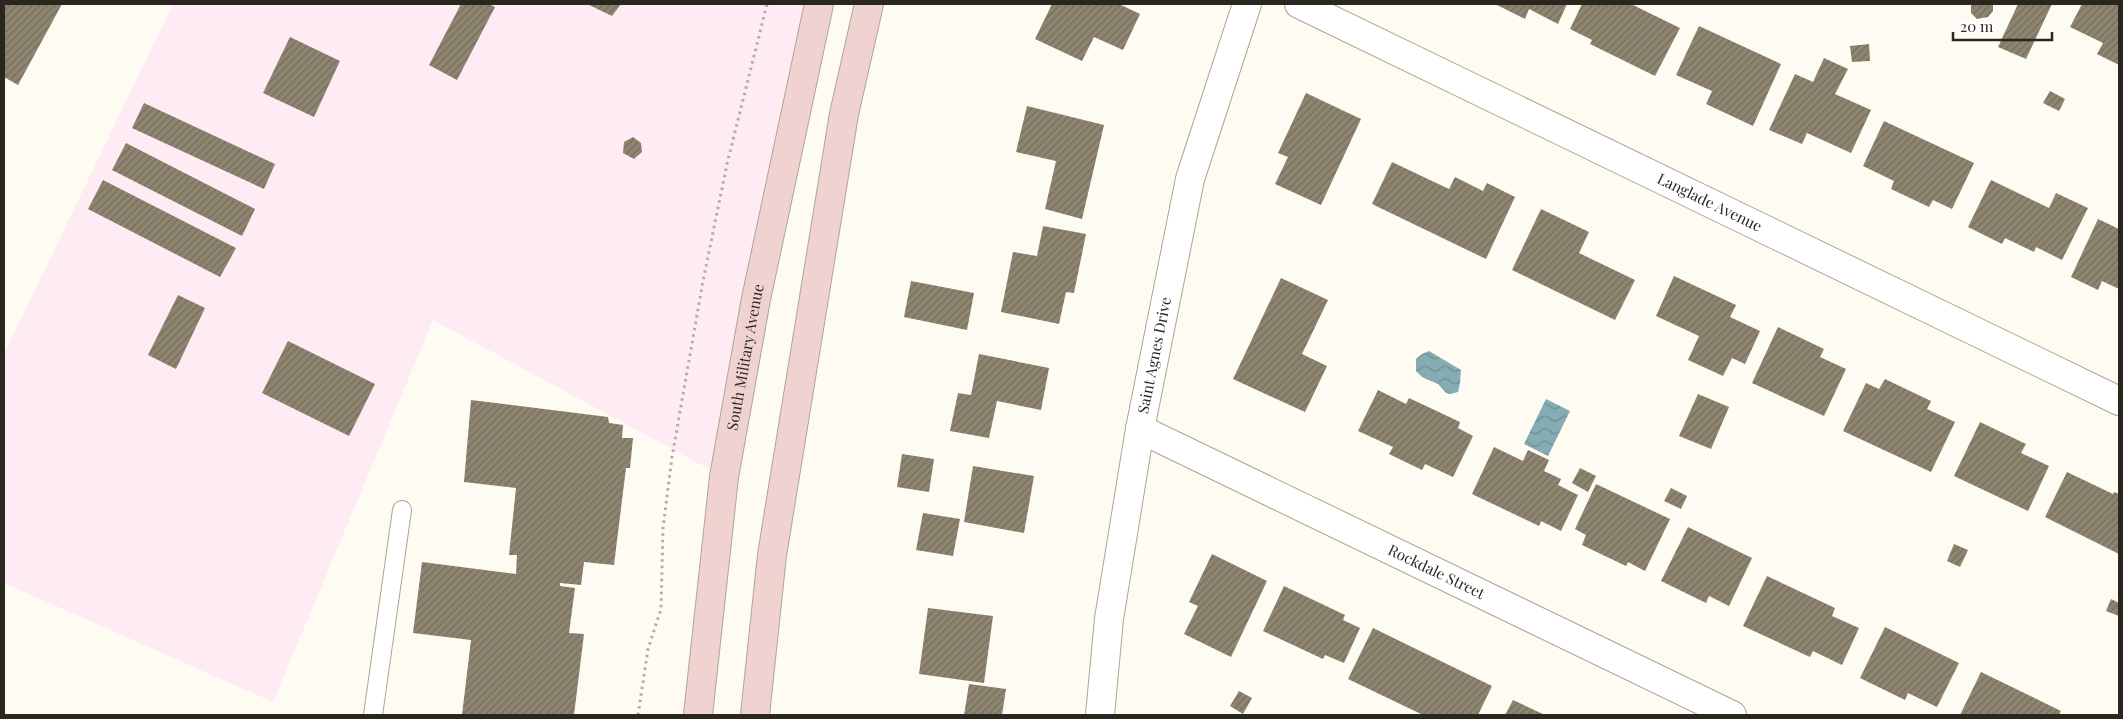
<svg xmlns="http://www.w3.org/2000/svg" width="2123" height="719" font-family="'Playfair Display',serif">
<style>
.commercial{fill:#feebf4}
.water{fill:url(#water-waves)}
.building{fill:url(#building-hatch)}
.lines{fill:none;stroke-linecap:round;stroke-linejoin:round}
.lane-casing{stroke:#afa692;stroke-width:20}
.street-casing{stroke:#afa692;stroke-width:30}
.secondary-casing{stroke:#afa692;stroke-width:30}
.path{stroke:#b1aea5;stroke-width:3;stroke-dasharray:2.5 4;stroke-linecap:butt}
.lane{stroke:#fff;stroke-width:18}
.street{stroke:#fff;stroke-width:28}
.secondary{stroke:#f0d2d0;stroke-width:28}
.labels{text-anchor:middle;stroke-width:4;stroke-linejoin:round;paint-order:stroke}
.street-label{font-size:15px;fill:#2a271e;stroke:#fff}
</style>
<defs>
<pattern id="water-waves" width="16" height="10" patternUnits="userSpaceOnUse" patternTransform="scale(1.25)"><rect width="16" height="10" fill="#86acb3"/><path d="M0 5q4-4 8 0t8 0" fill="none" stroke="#6e8c91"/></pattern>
<pattern id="building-hatch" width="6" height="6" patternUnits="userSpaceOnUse" patternTransform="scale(1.25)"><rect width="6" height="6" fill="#8e8571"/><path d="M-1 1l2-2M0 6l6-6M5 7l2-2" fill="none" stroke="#746d5c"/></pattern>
</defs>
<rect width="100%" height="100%" fill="#fefbf2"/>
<path class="commercial" d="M173,4h646l-95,473 -291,-157 -160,382 -269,-119v-229z"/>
<path class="water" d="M1429,351l32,19 -1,13 -2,9 -8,2 -4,-1 -8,-9 -16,-7 -6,-6v-12l6,-5z
M1546,399l24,12 -22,45 -24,-12z"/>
<path class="building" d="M4,4h58l-44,81 -14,-8z
M461,4h28l6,3 -38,73 -28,-15z
M587,4h34l-9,12z
M1052,4h67l21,10 -17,36 -29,-13 -12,24 -47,-22z
M1495,4h72l-9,20 -29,-15 -4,10z
M1582,4h49l49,24 -25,48 -65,-32 2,-4 -22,-11z
M1971,4h22v7l-5,6 -11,2 -6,-6z
M2018,4h34l-26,55 -28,-12z
M2082,4h37v61l-22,-11 6,-11 -33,-16z
M1699,26l82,38 -28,62 -47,-22 6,-13 -36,-16z
M290,37l50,24 -26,56 -51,-24z
M1869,44l1,17 -18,1 -2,-16z
M1824,58l24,11 -13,25 36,16 -20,43 -44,-20 -5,11 -33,-14 26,-56 18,8z
M2050,91l15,8 -6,12 -16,-8z
M1306,93l55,26 -40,86 -46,-21 13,-27 -10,-4z
M144,103l131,61 -11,25 -132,-61z
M1027,106l77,19 -22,94 -37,-10 11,-48 -40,-9z
M1884,121l90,42 -22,46 -19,-9 -4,7 -38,-18 3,-8 -31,-15z
M633,137l8,6 1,9 -8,7 -11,-6 1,-11z
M126,143l129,66 -13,27 -130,-66z
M1392,162l57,27 6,-12 28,14 4,-8 28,14 -29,62 -114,-55z
M103,180l133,68 -16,29 -132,-68z
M1991,180l58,28 7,-15 32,15 -26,52 -26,-13 -2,5 -29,-14 -3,6 -34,-17z
M1541,209l48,23 -10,21 56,27 -20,40 -103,-50z
M2098,219l21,10v60l-17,-8 -4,9 -27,-13z
M1043,226l43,8 -12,59 -8,-1 -7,32 -58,-12 12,-60 24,4z
M1674,276l62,29 -6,12 30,14 -15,33 -13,-6 -9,18 -35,-16 11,-24 -43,-20z
M1281,278l47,22 -26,54 25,12 -22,46 -72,-33z
M911,281l63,12 -7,37 -63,-13z
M178,295l27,13 -29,61 -28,-14z
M1778,327l46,22 -4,8 26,12 -22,47 -72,-33z
M288,341l87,43 -26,52 -87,-43z
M979,354l70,14 -8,42 -44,-9 -8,37 -39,-7 8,-38 13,2z
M1885,379l46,22 -4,8 28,13 -24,50 -88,-41 23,-48 13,6z
M1378,390l28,14 3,-6 51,24 -2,6 15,8 -20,41 -28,-13 -3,6 -33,-16 4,-7 -35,-16z
M1698,394l31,13 -18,42 -32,-13z
M471,400l137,17 1,6 14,2 -1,13h11l-3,30h-4l-12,97 -30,-3 -3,23 -21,-2v3l15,2 -6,45 15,1 -10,81h-112l9,-75 -58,-7 9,-71 94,12 1,-19h-8l7,-67 -52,-6z
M1980,422l46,22 -5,9 28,13 -21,45 -74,-35z
M1494,447l29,14 5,-11 21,10 -5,11 17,8 -3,6 20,10 -17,36 -20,-10 -2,5 -67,-32z
M902,454l32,5 -5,33 -32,-5z
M973,466l61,10 -10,57 -60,-11z
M1580,468l16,8 -8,16 -16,-9z
M2067,472l46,22 1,-2 5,2v60l-74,-37z
M1596,484l74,35 -25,52 -17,-9 -2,4 -44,-21 4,-10 -11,-6z
M1671,488l16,8 -6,13 -17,-8z
M923,513l37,6 -7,37 -37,-6z
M1688,527l64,31 -23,48 -20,-10 -3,7 -45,-22z
M1954,544l14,6 -8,17 -13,-6z
M1212,554l55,27 -36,76 -47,-23 14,-28 -9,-4z
M1767,576l68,32 -3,8 27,12 -17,37 -29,-14 -3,6 -67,-31z
M1284,586l61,29 -2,5 17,8 -16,35 -19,-8 -2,4 -60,-28z
M2111,599l8,4v13l-13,-5z
M928,608l65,8 -9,67 -65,-9z
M1885,627l74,36 -22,44 -29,-14 -3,7 -45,-22z
M1373,628l119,58 -14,29h-55l-75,-36z
M1981,672l80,39 -2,4h-99z
M969,684l37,5 -4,26h-38z
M1239,691l13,7 -9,16 -13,-8z
M1513,700l32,15h-40z"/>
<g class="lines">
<g class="lane-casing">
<path id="lane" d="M373,715l29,-205"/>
</g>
<g class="street-casing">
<g id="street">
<path id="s1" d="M1299,4l820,397"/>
<path id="s2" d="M1140,429l592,286"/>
<path id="s3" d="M1100,715l9,-96 31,-190 50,-250 57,-175"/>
</g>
</g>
<g class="secondary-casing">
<g id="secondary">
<path id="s4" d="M698,715l26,-238 32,-178 63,-295"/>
<path d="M755,715l17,-160 72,-441 25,-110"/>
</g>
</g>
<path class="path" d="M638,715l10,-66 13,-40 2,-81 9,-71 31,-176 24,-117 40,-160"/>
<use href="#lane" class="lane"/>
<use href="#street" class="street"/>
<use href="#secondary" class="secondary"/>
</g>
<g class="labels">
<g class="street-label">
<text dy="5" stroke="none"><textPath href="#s1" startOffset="456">Langlade Avenue</textPath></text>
<text dy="5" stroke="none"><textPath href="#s3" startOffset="364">Saint Agnes Drive</textPath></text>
<text dy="5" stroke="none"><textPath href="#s4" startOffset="361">South Military Avenue</textPath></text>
<text dy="5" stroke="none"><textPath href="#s2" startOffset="329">Rockdale Street</textPath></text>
</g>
</g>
<rect width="2123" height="719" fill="none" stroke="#2a271e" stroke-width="10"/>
<path d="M1953 32v8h99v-8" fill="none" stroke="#2a271e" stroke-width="2.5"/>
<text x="1960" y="32" font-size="15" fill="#2a271e" stroke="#ffffff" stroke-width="4" paint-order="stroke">20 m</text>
</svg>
